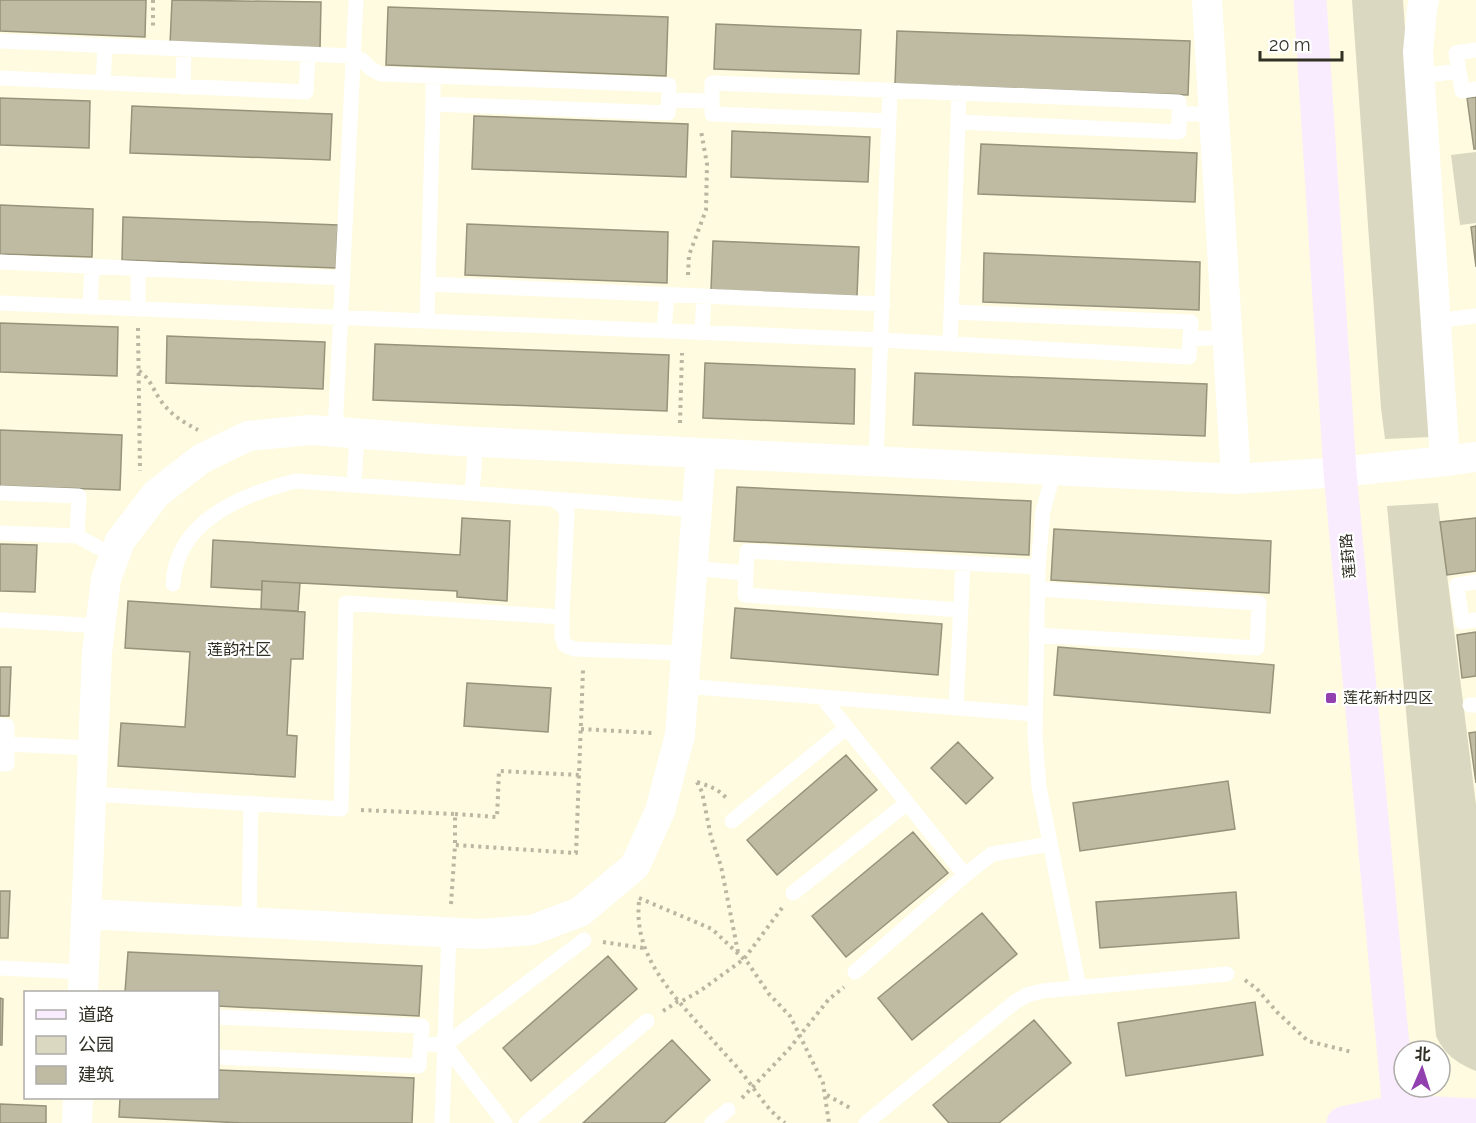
<svg xmlns="http://www.w3.org/2000/svg" width="1476" height="1123" font-family="Raleway,'Noto Sans SC',sans-serif">
<style>
.green{fill:#dbd8c1}
.building{fill:#bebba2;stroke:#96937a;stroke-width:1.5}
.lines{fill:none;stroke-linecap:round;stroke-linejoin:round}
.path{stroke:#b9b6a1;stroke-width:4;stroke-dasharray:3 4.5;stroke-linecap:butt}
.lane{stroke:#fff;stroke-width:15}
.street{stroke:#fff;stroke-width:30}
.secondary{stroke:#f9ecfe;stroke-width:33}
.poi-dot{fill:#9240af;stroke:#fff;stroke-width:2}
.labels{text-anchor:middle;stroke-width:4.5;stroke-linejoin:round;paint-order:stroke}
.street-label{font-size:15px;fill:#313025;stroke:#fff}
.poi-label{font-size:15px;fill:#313025;stroke:#fff;text-anchor:start}
.neighbourhood-label{font-size:16px;fill:#313025;stroke:#fff}
</style>
<rect width="100%" height="100%" fill="#fefbe0"/>
<path class="green" d="M1352,0h51l14,199 14,238 -46,2 -4,-31z
M1476,152v71l-16,2 -9,-70z
M1438,503l38,302v266c-19,-8 -31,-16 -40,-35l-49,-530z"/>
<path class="building" d="M0,0h146l-1,37 -145,-6z
M172,0l149,2 -1,47 -150,-5z
M388,7l280,10 -2,59 -280,-11z
M716,24l145,6 -2,44 -145,-5z
M897,31l293,10 -2,54 -293,-11z
M1476,97v52h-2l-7,-51z
M0,98l90,3 -1,47 -89,-3z
M132,106l200,8 -2,46 -200,-7z
M474,116l214,8 -2,53 -214,-8z
M732,131l138,6 -2,45 -137,-5z
M981,144l216,9 -2,49 -217,-8z
M0,205l93,4 -1,48 -92,-3z
M123,217l215,8 -2,43 -214,-8z
M467,224l201,8 -1,51 -202,-8z
M1476,226v41l-5,-40z
M713,241l146,6 -2,49 -146,-6z
M984,253l216,9 -1,48 -216,-8z
M0,323l118,4 -1,49 -117,-4z
M167,336l158,6 -2,47 -157,-6z
M375,344l294,11 -2,56 -294,-11z
M705,363l150,6 -1,55 -151,-6z
M915,373l292,11 -2,52 -292,-11z
M0,430l122,5 -2,55 -120,-4z
M737,487l294,14 -2,54 -295,-14z
M462,518l48,3 -3,80 -50,-4v-6l-157,-8 -38,-2v9l-51,-3 2,-47 247,15z
M1476,518v53l-29,4 -7,-53z
M1054,529l217,12 -2,52 -218,-13z
M0,544l37,1 -2,47 -35,-1z
M262,581l38,2 -2,28 -37,-2z
M128,601l177,11 -2,47h-12l-4,76 10,1 -2,41 -177,-11 3,-43 64,4 5,-75 -65,-4z
M735,608l207,16 -4,51 -207,-17z
M1476,632v44l-14,2 -5,-43z
M1058,647l216,18 -4,48 -216,-18z
M0,667h11l-2,49h-9z
M467,683l84,5 -3,44 -84,-6z
M1476,732v51l-7,-50z
M958,742l35,36 -27,26 -35,-36z
M846,755l31,35 -100,85 -30,-35z
M1228,781l7,48 -155,22 -7,-48z
M913,832l35,41 -102,84 -34,-41z
M0,891h10l-2,47h-8z
M1236,892l3,46 -139,10 -4,-46z
M982,913l35,41 -105,86 -34,-42z
M128,952l294,14 -3,50 -201,-10v-14h-93z
M608,956l29,33 -106,92 -28,-33z
M0,998l3,1 -1,46h-2z
M1255,1002l8,53 -137,21 -8,-53z
M1034,1020l37,43 -72,60h-50l-16,-18z
M672,1040l38,40 -46,43h-81z
M218,1070l196,8 -2,45h-169l-124,-6 1,-19h98z
M0,1104l46,2v17h-46z"/>
<g class="lines">
<path class="path" d="M153,0v26
M688,275l1,-20 17,-45 1,-46 -6,-33
M138,328l2,143
M139,371c12,8 14,19 22,30 10,14 22,21 37,29
M680,423l2,-70
M581,729l71,4
M697,782l5,10 9,45 10,29 17,86
M697,782c12,4 22,7 30,17
M361,810l94,4v31
M455,814l42,3 2,-46 80,4
M639,898l73,31 36,34 21,31 21,22 9,18 24,49 6,40
M639,902c-5,48 25,83 55,117 14,16 28,32 43,48 16,18 28,42 48,56
M451,904l4,-59 121,8 7,-183
M603,942l40,6
M1245,980l12,9 20,23 31,29 44,11
M663,1011l14,-9 5,-1 18,-10 44,-32 38,-51
M827,1095l25,14
M742,1098l47,-49 40,-50 15,-12"/>
<path class="lane" d="M0,41l353,15 9,4 9,9 10,5 288,11 -1,28 -235,-9v-28
M1459,71l-3,-18 20,-3
M1420,76l39,-5 3,20 14,-2
M0,78l306,14 2,-38
M103,83l2,-37
M183,87l1,-38
M669,100l43,1v-18l467,19v12h35
M712,101v13l177,7
M958,122l221,10v-18
M0,262l343,16
M428,284l455,20
M0,303l881,37 308,17 1,-18 38,-2
M90,307l2,-40
M138,309v-40
M952,312l239,10 -1,17
M427,320l6,-216
M1436,321l40,-5
M664,331l3,-37
M702,332l2,-36
M950,344l9,-251
M335,432l21,-432
M876,462l14,-372
M1054,471l-11,40 -5,56 -3,169 4,51 40,201
M354,485l3,-51
M0,493l79,3 -2,40 -77,-3
M472,493l4,-51
M552,499l145,11
M77,536l37,20
M692,568l54,5
M1476,582l-19,3 5,37 14,-2
M173,584c3,-63 70,-90 123,-103l256,18 9,5 6,8 -5,105
M961,610l-216,-15 2,-44 291,16
M0,620l100,6
M1036,635l221,13 2,-45 -221,-14
M683,686l352,28
M822,697l143,178
M1470,705h6
M956,708l7,-145
M0,725l7,1v38h-7
M7,744l86,4
M91,794l250,15 5,-206 216,14v20l3,8 9,4 112,4
M732,821l114,-93
M793,893l114,-90
M249,922l2,-119
M0,968l83,4
M855,972l110,-97 27,-21 58,-10
M218,1017l204,9 -3,40 -201,-9
M421,1043l24,2 60,78
M445,1045l139,-105
M442,1123l7,-191
M526,1123l121,-102
M712,1123l16,-13
M866,1123l149,-121 12,-7 15,-4 185,-17"/>
<path class="street" d="M1207,0l29,479 104,-7 105,-11 -27,-409 4,-43 2,-9
M1445,461l31,-4
M86,914l394,20 52,-4 48,-18 55,-46 25,-55 20,-76 21,-282
M83,992l14,-339 9,-74 14,-38 36,-47 45,-35 47,-23 63,-6 147,11 778,38
M77,1123l1,-25"/>
<path class="secondary" d="M1310,0l30,472 59,639
M1343,1123l56,-12 77,4"/>
</g>
<rect class="poi-dot" x="1325" y="692" width="12" height="12" rx="3"/>
<g class="labels">
<g class="street-label">
<text transform="translate(1348 556) rotate(-95)" y="5">莲葑路</text>
</g>
<g class="poi-label">
<text x="1343" y="703">莲花新村四区</text>
</g>
<g class="neighbourhood-label">
<text x="239" y="655">莲韵社区</text>
</g>
</g>
<rect x="24" y="991" width="195" height="108" fill="#ffffff" stroke="#adaca8" stroke-width="1.5"/>
<rect x="36" y="1010" width="30" height="9" fill="#f9ecfe" stroke="#adaca8" stroke-width="1.5"/>
<text x="78" y="1021" font-size="18" fill="#313025">道路</text>
<rect x="36" y="1036" width="30" height="18" fill="#dbd8c1" stroke="#adaca8" stroke-width="1.5"/>
<text x="78" y="1051" font-size="18" fill="#313025">公园</text>
<rect x="36" y="1066" width="30" height="18" fill="#bebba2" stroke="#adaca8" stroke-width="1.5"/>
<text x="78" y="1081" font-size="18" fill="#313025">建筑</text>
<g transform="translate(1422 1069) rotate(3)"><circle r="28" fill="#ffffff" stroke="#adaca8" stroke-width="1.5"/>
<path d="M0-4.5L10 22L0 15L-10 22Z" fill="#9240af"/>
<text y="-9" font-size="16" font-weight="bold" text-anchor="middle" fill="#313025">北</text>
</g>
<path d="M1260 51v9h82v-9" fill="none" stroke="#313025" stroke-width="3"/>
<text x="1269" y="51" font-size="18" fill="#313025" stroke="#ffffff" stroke-width="4.5" paint-order="stroke">20 m</text>
</svg>
